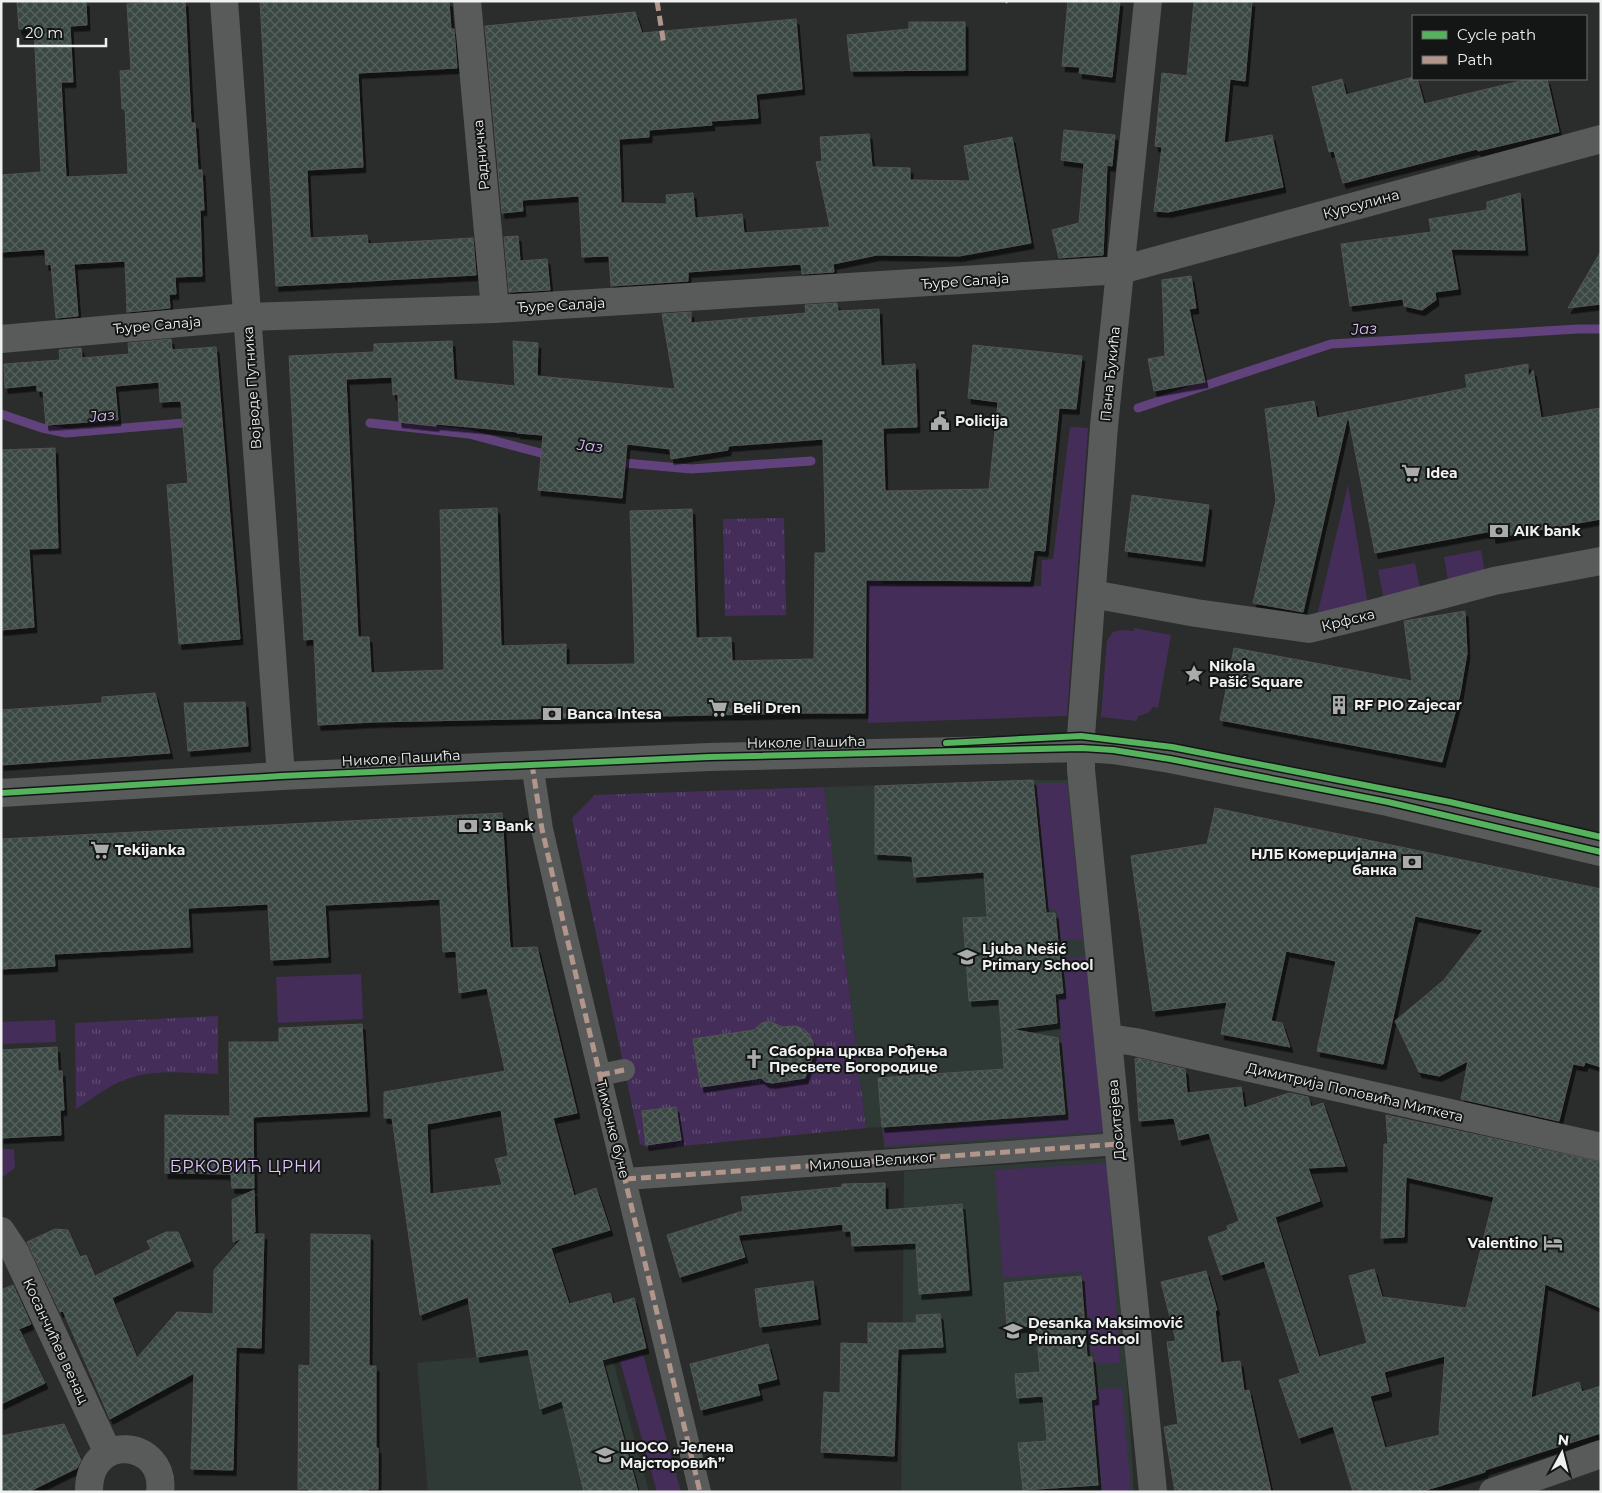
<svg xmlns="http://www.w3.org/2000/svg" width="1602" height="1493" font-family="Montserrat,sans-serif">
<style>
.built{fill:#2f3936}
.green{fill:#442e59}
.park{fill:url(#park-tufts)}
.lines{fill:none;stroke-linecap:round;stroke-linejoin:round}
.stream{stroke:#61427d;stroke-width:9}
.building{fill:url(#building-cross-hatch);stroke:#525453;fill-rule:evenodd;filter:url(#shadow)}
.pedestrian{stroke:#595b5a;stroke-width:22}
.minor{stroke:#595b5a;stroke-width:28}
.tertiary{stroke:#595b5a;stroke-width:28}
.quiet{stroke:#b2968c;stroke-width:5;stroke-dasharray:10 5;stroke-linecap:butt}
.cycleway-casing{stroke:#141515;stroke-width:9}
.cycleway{stroke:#56b35d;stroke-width:6}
.labels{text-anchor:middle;stroke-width:4;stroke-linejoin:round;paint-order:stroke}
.street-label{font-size:14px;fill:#eef1f0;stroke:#141515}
.poi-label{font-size:14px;font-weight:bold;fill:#eef1f0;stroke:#141515;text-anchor:start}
.water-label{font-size:15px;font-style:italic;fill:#d8bdf6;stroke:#141515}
.quarter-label{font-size:16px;letter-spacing:1px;fill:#e1c6fd;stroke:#141515}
</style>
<defs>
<pattern id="park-tufts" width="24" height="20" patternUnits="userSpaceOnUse" patternTransform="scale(1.25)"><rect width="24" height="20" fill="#442e59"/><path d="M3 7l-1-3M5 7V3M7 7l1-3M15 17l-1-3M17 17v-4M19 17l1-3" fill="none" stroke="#5f4d71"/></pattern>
<pattern id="building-cross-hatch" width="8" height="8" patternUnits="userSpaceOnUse" patternTransform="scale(1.25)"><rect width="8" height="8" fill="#3a4743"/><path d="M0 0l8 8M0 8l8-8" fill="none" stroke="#57625e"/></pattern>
<filter id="shadow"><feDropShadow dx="3" dy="5.5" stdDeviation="0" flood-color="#0009"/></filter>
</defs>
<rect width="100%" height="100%" fill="#2b2d2c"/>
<path class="built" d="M1033,780h38l36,355 -223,13 -2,-21 -16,1 -42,-341z
M1113,1158l21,334h-233l3,-321z
M528,1349l84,8 37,135h-221l-11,-129 60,-6z"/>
<path class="green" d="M1070,427l18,1 -21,288 -199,7v-167h14l1,28 158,2 1,-26 11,-1z
M1348,485l20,120 -51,11z
M1481,550l5,29 -37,7 -5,-29z
M1415,563l6,30 -37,7 -6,-30z
M1134,628l37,7 -13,73 -5,-1 -5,6 -10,3 -1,5 -36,-4 6,-76 6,-9 8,-2 12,1z
M1036,783h31l16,156 -22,2 -4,-32h-9z
M1085,956l19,176 -219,14 -2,-16 186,-13 -11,-119 8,-2 -3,-37z
M361,974l2,45 -85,4 -2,-46z
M55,1020l1,22 -55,2v-22z
M1,1149h13l1,19 -14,10z
M1107,1163l13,200 -25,1 -1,-12h-4l-8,-80 -79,6 -8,-108z
M643,1354l38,138h-24l-37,-131z
M1122,1388l9,104h-29l-8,-90h4v-13z"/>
<path class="park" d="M784,518l2,97 -61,1 -2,-97z
M824,787l42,341 -215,21 -11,-5 -68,-326 23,-23z
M218,1016v58c-33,-1 -68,-6 -99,8 -15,7 -29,18 -43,27l-1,-86z"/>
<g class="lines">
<path class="stream" d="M1138,408l193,-64 247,-15h23
M1,414l41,14 24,5 129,-11
M370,423l99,11 83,22
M614,462l77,7 120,-8"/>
</g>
<path class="building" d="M17,1h69l1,24 -17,1 3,56h-12l5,95 62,-3 -3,-65h-3l-2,-38 11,-1 -4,-66 58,-3 6,122h4l3,47h4l2,40h-4l2,66 -27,1 1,17h-7l1,14 -43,4 -2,-51 -51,3 4,52 -22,2 -5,-54 -5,1 -1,-16 -44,3v-77l40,-3 -7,-144 -15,1z
M260,1h189l2,28h3l3,39 -99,5 5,94 -56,3 3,68 57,-3 1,9 105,-6 3,37 -200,11z
M1068,1h52l-8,76 -33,-4 1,-6 -18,-1z
M1194,1h58l-7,80 -15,-2 -6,64 48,-8 11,52 -115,25 -14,-1 8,-64 -7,-1 7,-73 25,3z
M635,12l7,21 154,-14 6,70 -46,5 2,24 -47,3 1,4 -63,5v7l-30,2 2,64 46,1 -1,-9 27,-2 2,25 47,-4 2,19 86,-6 -14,-65 6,-1 -2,-24 49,-3 3,33 38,1v12l60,1 -6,-35 48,-9 19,106 -72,13 -82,-1 -44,9 1,8 -32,2 -1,-10 -113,8v9l-77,5 -2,-30 -27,1 -3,-61 -57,4 1,11 -21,2 -17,-187z
M909,22h56v48l-114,1 -4,-36 62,-6z
M1413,77v2h4l7,25 105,-25h18l12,53 -81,19 -1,-2 -134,34 -9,-32 -5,1 -17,-65 30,-8 4,16z
M1064,130l51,5 -3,31 -5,-1 -4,90 -44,3 -7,-28 27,-7 5,-60 -23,-3z
M1520,193l5,57 -74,-1 7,40 -23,3 1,8 -14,10 -18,-4 -1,-7 -53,7 -9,-62 90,-12 -2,-13 58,-9v-8z
M518,236l2,25 27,-2 3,31 -41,2 -5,-55z
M1601,251v53l-33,4z
M1191,276l5,32 -7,1 16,73 -51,9 -6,-32 17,-3 -3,-76z
M837,303l1,8 41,-2 2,57 34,-2 2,63 -34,1 2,63 104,-2 9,-87 -30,-4 5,-53 109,11 -6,53 -17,-1 -14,143 -11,-1 -4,31 -164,-1 -1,133h-59l-433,9 -55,3 -4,-86 -10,1 -15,-284 85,-4v-8l78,-3 2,39 61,6 -2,-45 25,2 -1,33 138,13 -13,-75 29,-2v11l115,-10 -1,-8zM392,377l1,18 5,-1 1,28 37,4v-2l55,5 26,3v1l26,2 -5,55 84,8 5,-54 43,5 1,10 57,-9v-4l95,-7 3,114h-11l-1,106 -82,2 -1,-24 -35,1 -4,-129 -62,2 5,153 -69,1v-21l-65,2 -4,-138 -57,2 4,160 -73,3 -2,-36h-11l-12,-258z
M171,339l1,11 44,-3 24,292 -61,5 -12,-159 21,-2 -7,-82 -21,1 -1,-20 -44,4 3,34 -72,5 -3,-34h-6v-6l-32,3 -1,-24 56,-4 -1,-10 22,-2 1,10 47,-4 -1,-11z
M1528,364v14l5,-8 8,48 60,-10v111l-108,19 -1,-7 -117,22 -27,-138 -45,197 -50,-9 23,-103 -11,-91 49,-8 3,17 150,-30 -2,-13z
M55,448l3,100 -29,1 5,78 -33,3v-180z
M1132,495l77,10 -7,56 -77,-10z
M1465,611l2,42 -7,41 -18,68 -222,-42 14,-72 178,33 -8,-60z
M155,693l15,60 -169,12v-55l101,-7v-6z
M245,702l3,44 -60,5 -4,-48z
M1033,780l13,133h9l8,80 -8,1 2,29 -47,6 48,9 7,76 -183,13 -4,-49 126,-9 -5,-70 -30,2 -6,-83 24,-1 -3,-45 -70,5 -2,-21 -37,-2v-68z
M1215,808l386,81v178l-16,-5 -1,4 -11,-2 -14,57 -98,-22 7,-38 -29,15 -20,-4 -24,-51 49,-41 39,-50 -68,-14 -32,148 -66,-13 19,-90 -50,-10 -15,70 11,2 8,24 -69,-13 6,-32 -74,9 -22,-155 76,-12z
M502,813l8,135 27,-1 40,166 -24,5 21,78 22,-8 14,42 -59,18 18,56 41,-11 3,11 21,-6 12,50 -44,12 36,132h-54l-22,-91 -22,8 -12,-60 -51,8 -9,-60 -48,18 -28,-197h-8v-26l121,-21 -18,-83 -28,5 -3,-42 -13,1 -3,-53 -115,6 3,52 -57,3 -3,-56 -80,4 2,39 -136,7 1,12 -54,3v-130zM501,1110l7,46 -13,3 7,26 -72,9 -3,-70z
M765,1022h6l11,5 14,-1 9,4 4,4 4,8 1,10 -9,26 -33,5 -6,-1 -5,-4 -60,9 -8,-48 61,-9 8,-7z
M362,1024l5,87 -114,6 1,71h-22l-1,-14 -66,-1v-58l65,1 -1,-74h50v-14z
M57,1047l1,24h4l2,39h-4l1,25 -60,3v-88z
M1137,1058l48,11 2,24 54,-6 3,21 45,-15 19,4 3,10 12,-4 22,63 -37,2 12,33 -45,16 44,140 48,-14 -18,-67 25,-7 8,28 84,11 28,-111 -88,-20 -2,60 -23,1 3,-94h4l-2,-29 215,47v146l-56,-24 -14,114 48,-16 3,10 19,-6v47l-116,37v2l-65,20h-67l-20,-66 -34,12 -20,-58 21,-7 -36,-112 -43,14 -13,-38 20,-7 -1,-4 12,-5 -30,-88 -30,7 -5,-22 -35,3 -4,-62zM1445,1356l-6,73 1,6 -55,13 -15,-52 19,-5 -5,-19z
M676,1107l5,33 -35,5 -4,-34z
M885,1183v27l77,-6 7,86 -50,4 -3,-51 -64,3 -1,-15h-8v-7l-105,11 7,22 -65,20 -13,-42 76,-24 -2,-14 101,-10v-3z
M254,1190l1,42 -4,2h13l-3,114 -25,-1 -3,123 -42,-1 3,-96 -84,46 -47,-108 -3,1 -33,-70 28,-13 13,1 12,27 6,-2 9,21 56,-27 -4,-8 19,-9h12l13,29 -79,37 25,60 40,-46 36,2 1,-44 28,-32 -9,4 -1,-42z
M311,1234l59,1 -1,131h7v82h2v41h-10v3h-59v-3h-11l1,-124 11,1z
M1206,1271l11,39h-2l6,53 19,-2 4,30 5,-1 22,102h-96l-11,-65 14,-3 -11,-82 9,-1 -15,-59z
M1081,1276l6,81h5l4,42 -5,1 7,85 -75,5 -5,-47 29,-2 -4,-45 -26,2 -2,-24 25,-2 -4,-46 -29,2 -3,-45z
M813,1281l5,38 -58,8 -5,-38z
M13,1285l18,39 -12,5 26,54 -44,21v-114z
M940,1314l3,33 -45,2 -4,107 -73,-4 3,-60 16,1 1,-50 27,1v-21h49l-1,-8z
M768,1344l9,35 -20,5 3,11 -59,15 -11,-46z
M64,1424l17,36 -4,8 -49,24h-27v-56z"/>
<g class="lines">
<path class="pedestrian" d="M532,764l10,65 25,109 133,554
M600,1075l24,-5
M626,1179l493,-35"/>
<path class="minor" d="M224,1l57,775
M467,1l28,308
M1148,1l-44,425 -23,310v34l72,722
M1,339l246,-22 248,-8 626,-39 480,-131
M1092,594l104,19 113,16 65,-16 120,-32 107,-20
M1109,1038l26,4 466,105
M1,1231l14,21 93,201
M89,1492c-1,-62 78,-52 71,0"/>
<path class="tertiary" d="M1,793l280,-17 428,-19 373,-9 31,2 57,9 218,43 213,50
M1493,1492l108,-38"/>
<path class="quiet" d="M657,1l7,44
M1005,2l1,-1
M532,764l10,65 25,109 133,554
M600,1075l24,-5
M626,1179l493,-35"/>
<g class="cycleway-casing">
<path id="cycleway" d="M946,743l135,-7 91,11 278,55 151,35
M1,793l280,-17 428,-19 373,-9 31,2 57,9 218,43 213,50"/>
</g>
<use href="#cycleway" class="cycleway"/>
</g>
<defs>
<g id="civic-bare" transform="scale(1.5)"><path d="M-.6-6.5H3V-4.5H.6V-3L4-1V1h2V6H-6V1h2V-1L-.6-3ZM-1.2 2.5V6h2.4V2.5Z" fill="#aaacab" stroke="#141515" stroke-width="2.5" paint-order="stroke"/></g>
<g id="supermarket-bare" transform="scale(1.5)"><path d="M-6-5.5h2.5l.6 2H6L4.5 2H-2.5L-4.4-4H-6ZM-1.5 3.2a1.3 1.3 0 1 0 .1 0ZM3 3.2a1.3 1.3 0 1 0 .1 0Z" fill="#aaacab" stroke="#141515" stroke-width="2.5" paint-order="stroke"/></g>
<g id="bank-bare" transform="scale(1.5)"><path d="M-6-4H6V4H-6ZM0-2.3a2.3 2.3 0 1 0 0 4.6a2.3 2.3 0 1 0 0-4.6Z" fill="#aaacab" stroke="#141515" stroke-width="2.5" paint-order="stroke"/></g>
<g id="sight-bare" transform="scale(1.5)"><path d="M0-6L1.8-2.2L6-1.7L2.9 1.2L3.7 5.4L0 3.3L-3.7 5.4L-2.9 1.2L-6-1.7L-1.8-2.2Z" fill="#aaacab" stroke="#141515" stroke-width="2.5" paint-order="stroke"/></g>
<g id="building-bare" transform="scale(1.5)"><path d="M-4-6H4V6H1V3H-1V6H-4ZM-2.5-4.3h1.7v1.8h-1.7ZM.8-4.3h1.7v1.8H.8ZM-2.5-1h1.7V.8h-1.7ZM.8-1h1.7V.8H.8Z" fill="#aaacab" stroke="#141515" stroke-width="2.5" paint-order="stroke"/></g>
<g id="school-bare" transform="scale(1.5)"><path d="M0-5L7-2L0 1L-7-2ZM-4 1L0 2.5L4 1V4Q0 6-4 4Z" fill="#aaacab" stroke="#141515" stroke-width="2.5" paint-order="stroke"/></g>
<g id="church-bare" transform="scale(1.5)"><path d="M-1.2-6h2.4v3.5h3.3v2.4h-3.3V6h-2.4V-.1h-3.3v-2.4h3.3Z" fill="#aaacab" stroke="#141515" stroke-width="2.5" paint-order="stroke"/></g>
<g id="hotel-bare" transform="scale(1.5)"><path d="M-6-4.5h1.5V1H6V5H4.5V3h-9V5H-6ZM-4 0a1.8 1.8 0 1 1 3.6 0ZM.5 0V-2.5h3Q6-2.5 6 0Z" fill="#aaacab" stroke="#141515" stroke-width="2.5" paint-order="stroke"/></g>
</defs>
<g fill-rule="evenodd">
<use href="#civic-bare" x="940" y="421"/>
<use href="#supermarket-bare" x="1411" y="473"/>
<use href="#bank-bare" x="1499" y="531"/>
<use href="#sight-bare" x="1194" y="674"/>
<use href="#building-bare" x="1339" y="705"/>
<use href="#supermarket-bare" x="718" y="708"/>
<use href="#bank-bare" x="552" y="714"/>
<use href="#bank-bare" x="468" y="826"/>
<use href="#supermarket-bare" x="100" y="850"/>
<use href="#bank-bare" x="1412" y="862"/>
<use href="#school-bare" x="967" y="957"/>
<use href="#church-bare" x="754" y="1059"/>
<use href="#hotel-bare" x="1553" y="1243"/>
<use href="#school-bare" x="1013" y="1331"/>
<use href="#school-bare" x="605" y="1455"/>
</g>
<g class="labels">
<g class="street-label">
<text transform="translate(481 155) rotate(-95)" y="5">Радничка</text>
<text transform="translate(1361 204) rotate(-15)" y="5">Курсулина</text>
<text transform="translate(965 281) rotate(-4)" y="5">Ђуре Салаја</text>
<text transform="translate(561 305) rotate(-3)" y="5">Ђуре Салаја</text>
<text transform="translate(157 325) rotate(-5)" y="5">Ђуре Салаја</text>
<text transform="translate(1110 374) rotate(-84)" y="5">Пана Ђукића</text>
<text transform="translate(252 388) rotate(-94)" y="5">Војводе Путника</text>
<text transform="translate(1348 620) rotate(-14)" y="5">Крфска</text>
<text transform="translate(806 742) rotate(-1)" y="5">Николе Пашића</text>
<text transform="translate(401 758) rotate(-3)" y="5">Николе Пашића</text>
<text transform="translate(1355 1092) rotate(13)" y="5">Димитрија Поповића Миткета</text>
<text transform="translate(1116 1120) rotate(-95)" y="5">Доситејева</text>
<text transform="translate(613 1129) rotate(76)" y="5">Тимочке буне</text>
<text transform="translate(872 1161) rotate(-4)" y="5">Милоша Великог</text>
<text transform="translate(56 1341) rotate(65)" y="5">Косанчићев венац</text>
</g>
<g class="poi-label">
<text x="955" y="426">Policija</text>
<text x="1426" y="478">Idea</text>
<text x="1514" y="536">AIK bank</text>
<text x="1209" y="671">Nikola<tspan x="1209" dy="16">Pašić Square</tspan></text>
<text x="1354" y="710">RF PIO Zajecar</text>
<text x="733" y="713">Beli Dren</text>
<text x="567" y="719">Banca Intesa</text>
<text x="483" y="831">3 Bank</text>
<text x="115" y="855">Tekijanka</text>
<text x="1397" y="859" text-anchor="end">НЛБ Комерцијална<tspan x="1397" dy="16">банка</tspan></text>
<text x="982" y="954">Ljuba Nešić<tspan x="982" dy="16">Primary School</tspan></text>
<text x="769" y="1056">Саборна црква Рођења<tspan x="769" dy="16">Пресвете Богородице</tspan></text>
<text x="1538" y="1248" text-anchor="end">Valentino</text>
<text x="1028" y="1328">Desanka Maksimović<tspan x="1028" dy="16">Primary School</tspan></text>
<text x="620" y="1452">ШОСО „Јелена<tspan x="620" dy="16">Мајсторовић”</tspan></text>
</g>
<g class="water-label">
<text transform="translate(1364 329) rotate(-3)" y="5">Јаз</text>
<text transform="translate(102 416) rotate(-5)" y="5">Јаз</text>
<text transform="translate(590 446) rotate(5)" y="5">Јаз</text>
</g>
<g class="quarter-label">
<text x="246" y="1172">БРКОВИЋ ЦРНИ</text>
</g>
</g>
<rect width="1602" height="1493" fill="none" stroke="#eef1f0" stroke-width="5"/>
<rect x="1412" y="15" width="175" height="65" fill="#141515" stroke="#6b6d6d"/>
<rect x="1422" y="31" width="25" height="8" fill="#56b35d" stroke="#6b6d6d"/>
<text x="1457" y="40" font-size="15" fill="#eef1f0">Cycle path</text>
<rect x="1422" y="56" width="25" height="8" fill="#b2968c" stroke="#6b6d6d"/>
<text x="1457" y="65" font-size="15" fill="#eef1f0">Path</text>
<g transform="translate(1562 1453) rotate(7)" stroke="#141515" stroke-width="4" paint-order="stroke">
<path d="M0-4L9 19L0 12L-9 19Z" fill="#eef1f0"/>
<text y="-8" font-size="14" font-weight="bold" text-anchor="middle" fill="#eef1f0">N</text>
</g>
<path d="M18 38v8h88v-8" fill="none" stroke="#eef1f0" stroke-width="2.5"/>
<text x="25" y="38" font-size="15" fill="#eef1f0" stroke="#141515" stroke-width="4" paint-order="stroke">20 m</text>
</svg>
